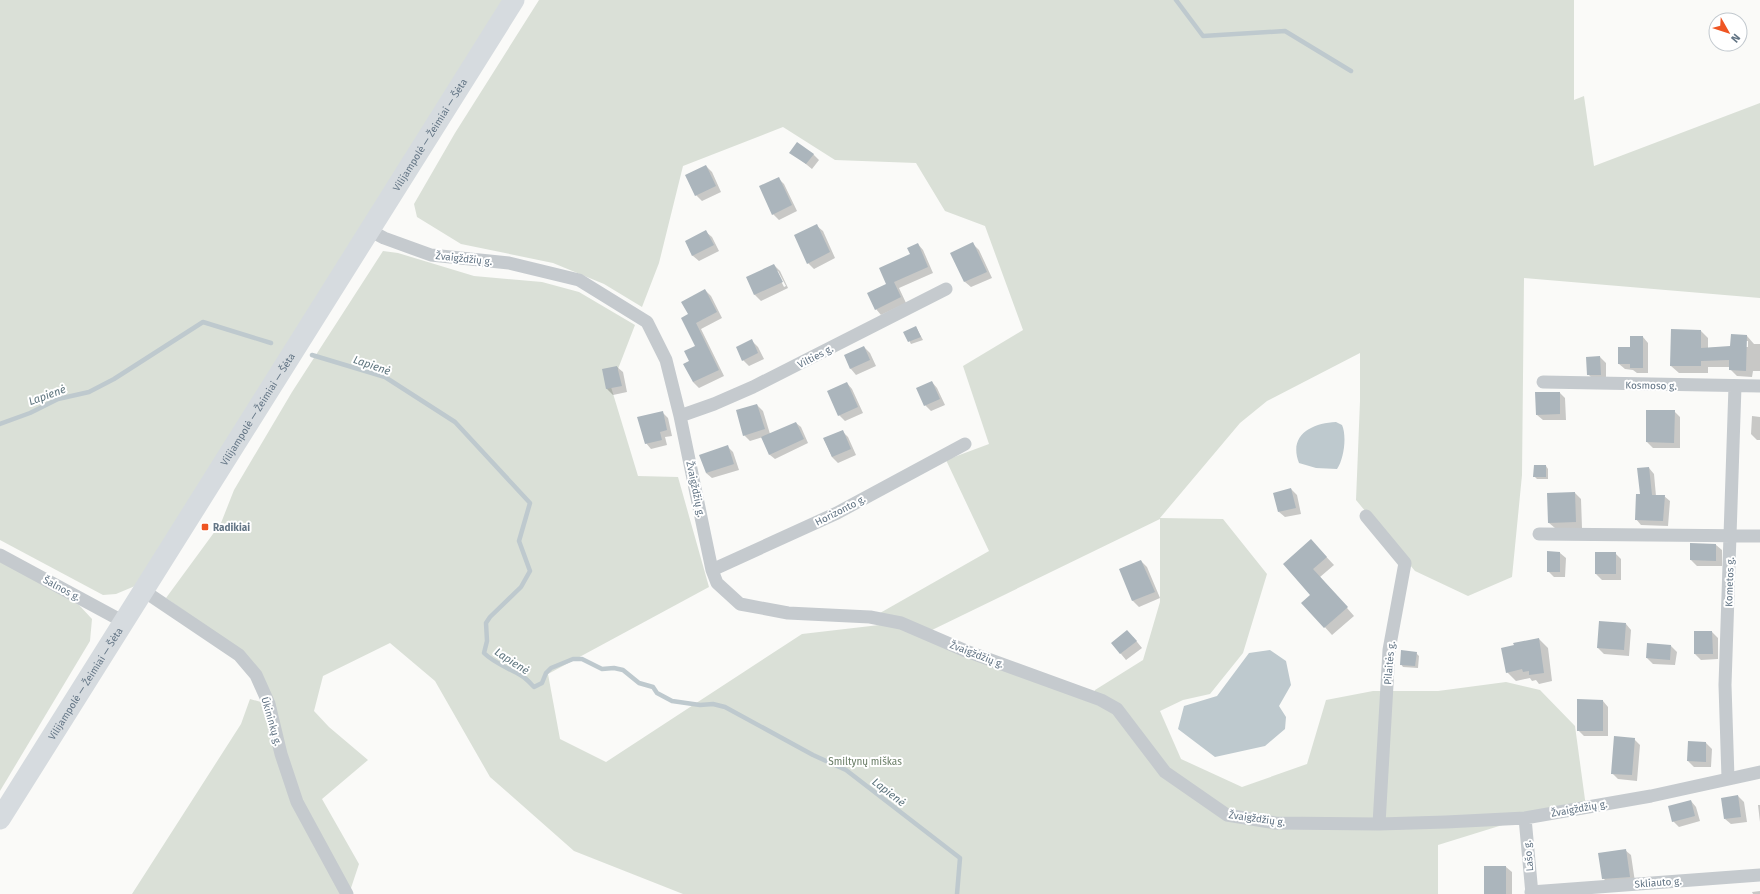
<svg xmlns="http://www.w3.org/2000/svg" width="1760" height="894" font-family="'Fira Sans',sans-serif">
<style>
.green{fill:#dae0d7}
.water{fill:#bec9ce}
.shadow{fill:#0003;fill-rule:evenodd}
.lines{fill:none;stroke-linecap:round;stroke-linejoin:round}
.stream{stroke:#bec9ce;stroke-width:4.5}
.building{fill:#abb5bc}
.street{stroke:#c5cace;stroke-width:13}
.primary{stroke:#d6dbdf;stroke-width:21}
.poi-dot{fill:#ef5523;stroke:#fff;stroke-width:1.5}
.labels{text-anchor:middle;stroke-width:4;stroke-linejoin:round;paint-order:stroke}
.street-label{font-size:10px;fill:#637585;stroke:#fff}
.poi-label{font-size:10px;font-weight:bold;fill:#637585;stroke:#fff;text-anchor:start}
.park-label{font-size:10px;fill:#677b63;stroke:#fff}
.water-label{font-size:11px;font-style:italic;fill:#5e757e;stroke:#fff}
</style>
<rect width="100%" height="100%" fill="#fafaf8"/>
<path class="green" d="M0,0h504l-369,586 -19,8 -13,1 -103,-55z
M539,0h1035v100l10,-4 10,70 166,-63v195l-236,-20 -2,197 -10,102 -44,19 -53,-25 -59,-71 4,-99v-48l-93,48 -27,22 -80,95 63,1 44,55 -24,79 -33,41 -27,6 -23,11 21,48 61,28 65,-23 19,-64 47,-9h65l68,-9 34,8 35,36 11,81 -61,11 -87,27v49h-755l-109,-43 -84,-74 -55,-96 -45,-38 -67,33 -9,35 15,16 39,33 -46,39 37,65 -10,30h-217l109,-170 9,-25 18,5 -28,-54 -74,-52 55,-75 13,-33 58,-98 91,-141 15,2 76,23 68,6 37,10 56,33 -24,62 27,89 40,1 31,110 -161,87 12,65 46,23 196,-128 86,-10 203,76 4,-10 48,-30 17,-58v-83l-228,111 -52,-17 109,-62 -43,-91 43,-16 -26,-78 60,-36 -38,-104 -40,-15 -29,-48 -81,-3 -52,-33 -100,39 -24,97 -17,44 -38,-23 -51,-21 -92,-19 -44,-27 -3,-13 41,-71z
M0,561l79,44 13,14 -2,22 -90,150z"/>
<path class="water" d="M1336,422l6,3c5,11 2,34 -5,44l-21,-1 -17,-5c-11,-28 13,-40 37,-41z
M1270,650l16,11 5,24 -12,21 7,11 -1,12 -20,17 -50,11 -37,-28 6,-23 33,-10 32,-43z"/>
<path class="shadow" d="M791,152l22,2 6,6 -7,9z
M706,166l6,6 9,20 -19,9 -6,-6z
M778,178l6,6 13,27 -18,9 -6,-6z
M817,226l6,5 12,27 -21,11 -6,-6z
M706,232l6,5 7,14 -20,10 -6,-5 -7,-14z
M918,244l5,6 10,23 -34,15 7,15 -25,12 -5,-6 12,-24z
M973,244l6,6 13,28 -21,9 -6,-5z
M774,265l6,6 8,17 -27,13 -6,-6 -8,-17zM776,271h2l8,15 -2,1z
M705,290l6,6 11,22 -21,11 23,47 -25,12 -6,-6 -3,-21 7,-15 -8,-31z
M916,327l7,13 -12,4 -6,-12z
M1701,331l7,7v10l23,-1 1,-12 15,1 7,8h6v27h-7l-1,6 -15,-1 -7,-7v-2h-22v6h-29l-8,-7zM1746,341h2v6h-2z
M1643,337l5,6v30h-11l-4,-3 -8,-1 -6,-5z
M752,341l6,6 6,12 -15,7 -6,-6z
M864,347l6,6 6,13 -20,9 -5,-6 -6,-13z
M1600,357l6,6v17h-12l-6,-6z
M617,367l6,5 4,20 -14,3 -6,-6 -4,-19z
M932,382l5,6 8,17 -14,6 -6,-6z
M847,383l5,6 11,24 -18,8 -6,-6z
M1560,393l5,5 1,22h-23l-6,-5z
M757,405l6,6 7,23 26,-11 5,4 7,16 -33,16 -5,-4 -7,-18 -13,4 -6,-6z
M1674,411l6,6v31h-27l-6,-6z
M662,412l6,6 4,18 -7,1 2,8 -16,4 -5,-6z
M1752,416l8,1v23h-3l-6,-6z
M842,431l6,6 8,18 -18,8 -6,-6 -8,-18z
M727,446l6,6 6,18 -27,8 -6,-5z
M1546,466l2,3v10h-11l-3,-3z
M1649,468l5,6 2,22h8l6,5 -2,25 -27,-1 -5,-6 5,-24z
M1291,489l6,6 4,19 -16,3 -6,-5z
M1575,493l6,6 1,29h-27l-6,-5 -1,-29z
M1691,544l25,1 6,5v16h-25l-6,-6z
M1318,548l16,17 -14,12 34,39 -22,19 -29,-32 9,-8 -27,-31z
M1560,553l6,5 -1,19h-11l-6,-6z
M1615,553l6,6v21h-19l-6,-6z
M1141,561l6,6 13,31 -21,9 -6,-6 -13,-32z
M1626,624l5,6 -2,26 -25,-2 -6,-6z
M1712,632l6,6v21l-17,1 -6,-6z
M1133,637l9,11 -16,12 -14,-17z
M1539,639l9,9 4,33 -13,3 -3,-4 -4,1 -2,-3 -14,3 -9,-9z
M1671,646l6,6 -2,13 -22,-1 -6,-6z
M1416,653l3,3 -1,12 -15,-1 -2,-3z
M1603,701l5,6v29h-24l-6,-6z
M1634,739l6,6 -3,36 -19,-2 -6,-6z
M1706,743l6,6 -1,18h-17l-6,-6z
M1738,796l6,6 3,20 -16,2 -6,-5z
M1691,801l5,6 4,14 -21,6 -6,-6z
M1758,805h2v17z
M1625,850l6,5 4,27 -26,2 -6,-6z
M1506,867l6,5v22h-27z
M1760,891v3h-7l-1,-2z"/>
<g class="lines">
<path class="stream" d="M1176,0l27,36 82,-5 66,40
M312,355l73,22 70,45 75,81 -11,38 11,30 -9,16 -31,30 -4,6 1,18 -3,12c11,11 25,15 38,23 5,3 8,7 12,11l8,-4 4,-10 5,-5 22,-9h9l20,10 12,-1 9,2 16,13 14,4 4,6 15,8 28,4 13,-1 12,3 88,48 33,15 114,88 -3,36
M0,424l30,-11 28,-14 31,-7 25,-13 89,-57 68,21"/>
</g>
<path class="building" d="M797,142l17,12 -8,10 -17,-11z
M706,165l10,21 -21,10 -10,-21z
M779,177l13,28 -20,10 -13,-29z
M817,224l13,28 -23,12 -13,-29z
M706,230l8,15 -22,11 -7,-15z
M973,242l14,30 -23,10 -14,-29z
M918,243l10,24 -34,15 7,15 -26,13 -8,-17 19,-9 -7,-16 31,-14 -3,-6z
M774,264l9,18 -29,13 -8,-18z
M705,289l12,23 -21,11 23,47 -26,12 -10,-18 6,-3 -5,-10 11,-5 -14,-28 7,-4 -7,-12z
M916,326l5,11 -13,5 -5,-10z
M1671,329l30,1v18l29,-2 1,-12 16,1 -1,36 -17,-1v-10l-28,1v5h-31z
M1630,336h13v32h-13v-4h-12v-17h12z
M752,339l6,14 -16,8 -6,-14z
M864,346l6,14 -20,9 -6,-14z
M1600,356l1,19h-14l-1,-18z
M617,366l5,20 -16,3 -4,-20z
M932,381l8,18 -16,7 -8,-18z
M847,382l11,25 -20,9 -11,-25z
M1535,392h25v22l-24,1z
M757,404l8,25 -22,7 -7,-26z
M1646,410h29l-1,33 -28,-1z
M663,411l4,19 -7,2 2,8 -17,4 -8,-27z
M796,422l8,17 -35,16 -8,-18z
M843,430l8,19 -19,8 -9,-19z
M728,445l6,19 -28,9 -7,-18z
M1534,465h12v12h-13z
M1649,467l3,28h13l-2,26 -28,-1 1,-26h4l-3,-26z
M1291,488l5,20 -18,4 -5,-19z
M1575,492l1,30 -28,1 -1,-30z
M1311,539l16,18 -14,12 35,38 -24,21 -23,-25 9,-8 -27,-31z
M1690,543l26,1v17l-26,-1z
M1547,551l13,1v20h-13z
M1595,552h21v22h-21z
M1141,560l14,32 -23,9 -13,-32z
M1599,621l27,2 -2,27 -27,-2z
M1127,630l10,11 -17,13 -9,-11z
M1694,631h18l1,23h-19z
M1539,638l5,35 -15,2v-4l-6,1 -1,-3 -16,4 -5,-25 13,-3 -1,-2z
M1647,643l24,2 -1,15 -24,-2z
M1401,650l16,2 -2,14 -15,-1z
M1577,699l26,1v31h-26z
M1614,736l21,2 -3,37 -21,-1z
M1688,741l18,1v20l-19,-1z
M1738,795l3,22 -17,2 -3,-21z
M1691,800l4,16 -23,6 -4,-16z
M1626,849l4,28 -28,2 -4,-26z
M1484,866h22v28h-22z"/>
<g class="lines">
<path class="street" d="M369,230l15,8 47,17 78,8 70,17 68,42 19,38 14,56 32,154 5,13 23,21 48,9 82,4 31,6 65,28 135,49 16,9 48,63 62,43 48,8 104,1 67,-2 79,-4 126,-22 109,-24
M1543,382l217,4
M680,416l34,-12 39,-17 193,-98
M1366,516l39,47 -16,87 -10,174
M1539,534l221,2
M0,555l124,67
M712,570l125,-57 128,-69
M144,591l95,64 17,20 13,29 12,50 16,48 50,92
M1728,778l-3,-93 10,-299
M1525,818l7,76
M1531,892l229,-17"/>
<path class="primary" id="s1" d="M0,819l514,-819"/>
</g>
<rect class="poi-dot" x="201" y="523" width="8" height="8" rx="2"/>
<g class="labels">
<g class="street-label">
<text dy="4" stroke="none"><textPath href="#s1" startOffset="808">Vilijampolė — Žeimiai — Šėta</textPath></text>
<text transform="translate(464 258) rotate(6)" y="4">Žvaigždžių g.</text>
<text transform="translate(815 356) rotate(-27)" y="4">Vilties g.</text>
<text transform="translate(1651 385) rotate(1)" y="4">Kosmoso g.</text>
<text dy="4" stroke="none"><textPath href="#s1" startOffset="484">Vilijampolė — Žeimiai — Šėta</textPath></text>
<text transform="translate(696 489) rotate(78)" y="4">Žvaigždžių g.</text>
<text transform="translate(840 510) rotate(-27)" y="4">Horizonto g.</text>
<text transform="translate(1729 582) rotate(-88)" y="4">Kometos g.</text>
<text transform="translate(62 588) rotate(28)" y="4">Šalnos g.</text>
<text transform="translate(977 654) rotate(21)" y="4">Žvaigždžių g.</text>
<text transform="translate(1389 663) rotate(-85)" y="4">Pilaitės g.</text>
<text dy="4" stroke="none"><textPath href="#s1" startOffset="160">Vilijampolė — Žeimiai — Šėta</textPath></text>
<text transform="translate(272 721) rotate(74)" y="4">Ūkininkų g.</text>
<text transform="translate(1579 808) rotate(-10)" y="4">Žvaigždžių g.</text>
<text transform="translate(1257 818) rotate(8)" y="4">Žvaigždžių g.</text>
<text transform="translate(1528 856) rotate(-95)" y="4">Lašo g.</text>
<text transform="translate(1658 882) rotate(-4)" y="4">Skliauto g.</text>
</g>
<g class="poi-label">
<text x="213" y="531">Radikiai</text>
</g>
<g class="park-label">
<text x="865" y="765">Smiltynų miškas</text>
</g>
<g class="water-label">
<text transform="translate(372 365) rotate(19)" y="4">Lapienė</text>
<text transform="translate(47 395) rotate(-20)" y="4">Lapienė</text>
<text transform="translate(512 661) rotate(33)" y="4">Lapienė</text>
<text transform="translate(889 792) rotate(38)" y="4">Lapienė</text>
</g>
</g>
<g transform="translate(1728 32) rotate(129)"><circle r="19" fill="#ffffff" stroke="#c1c8ce"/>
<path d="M0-3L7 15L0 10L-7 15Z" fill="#ef5523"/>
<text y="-6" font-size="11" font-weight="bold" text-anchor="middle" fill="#637585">N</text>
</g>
</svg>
